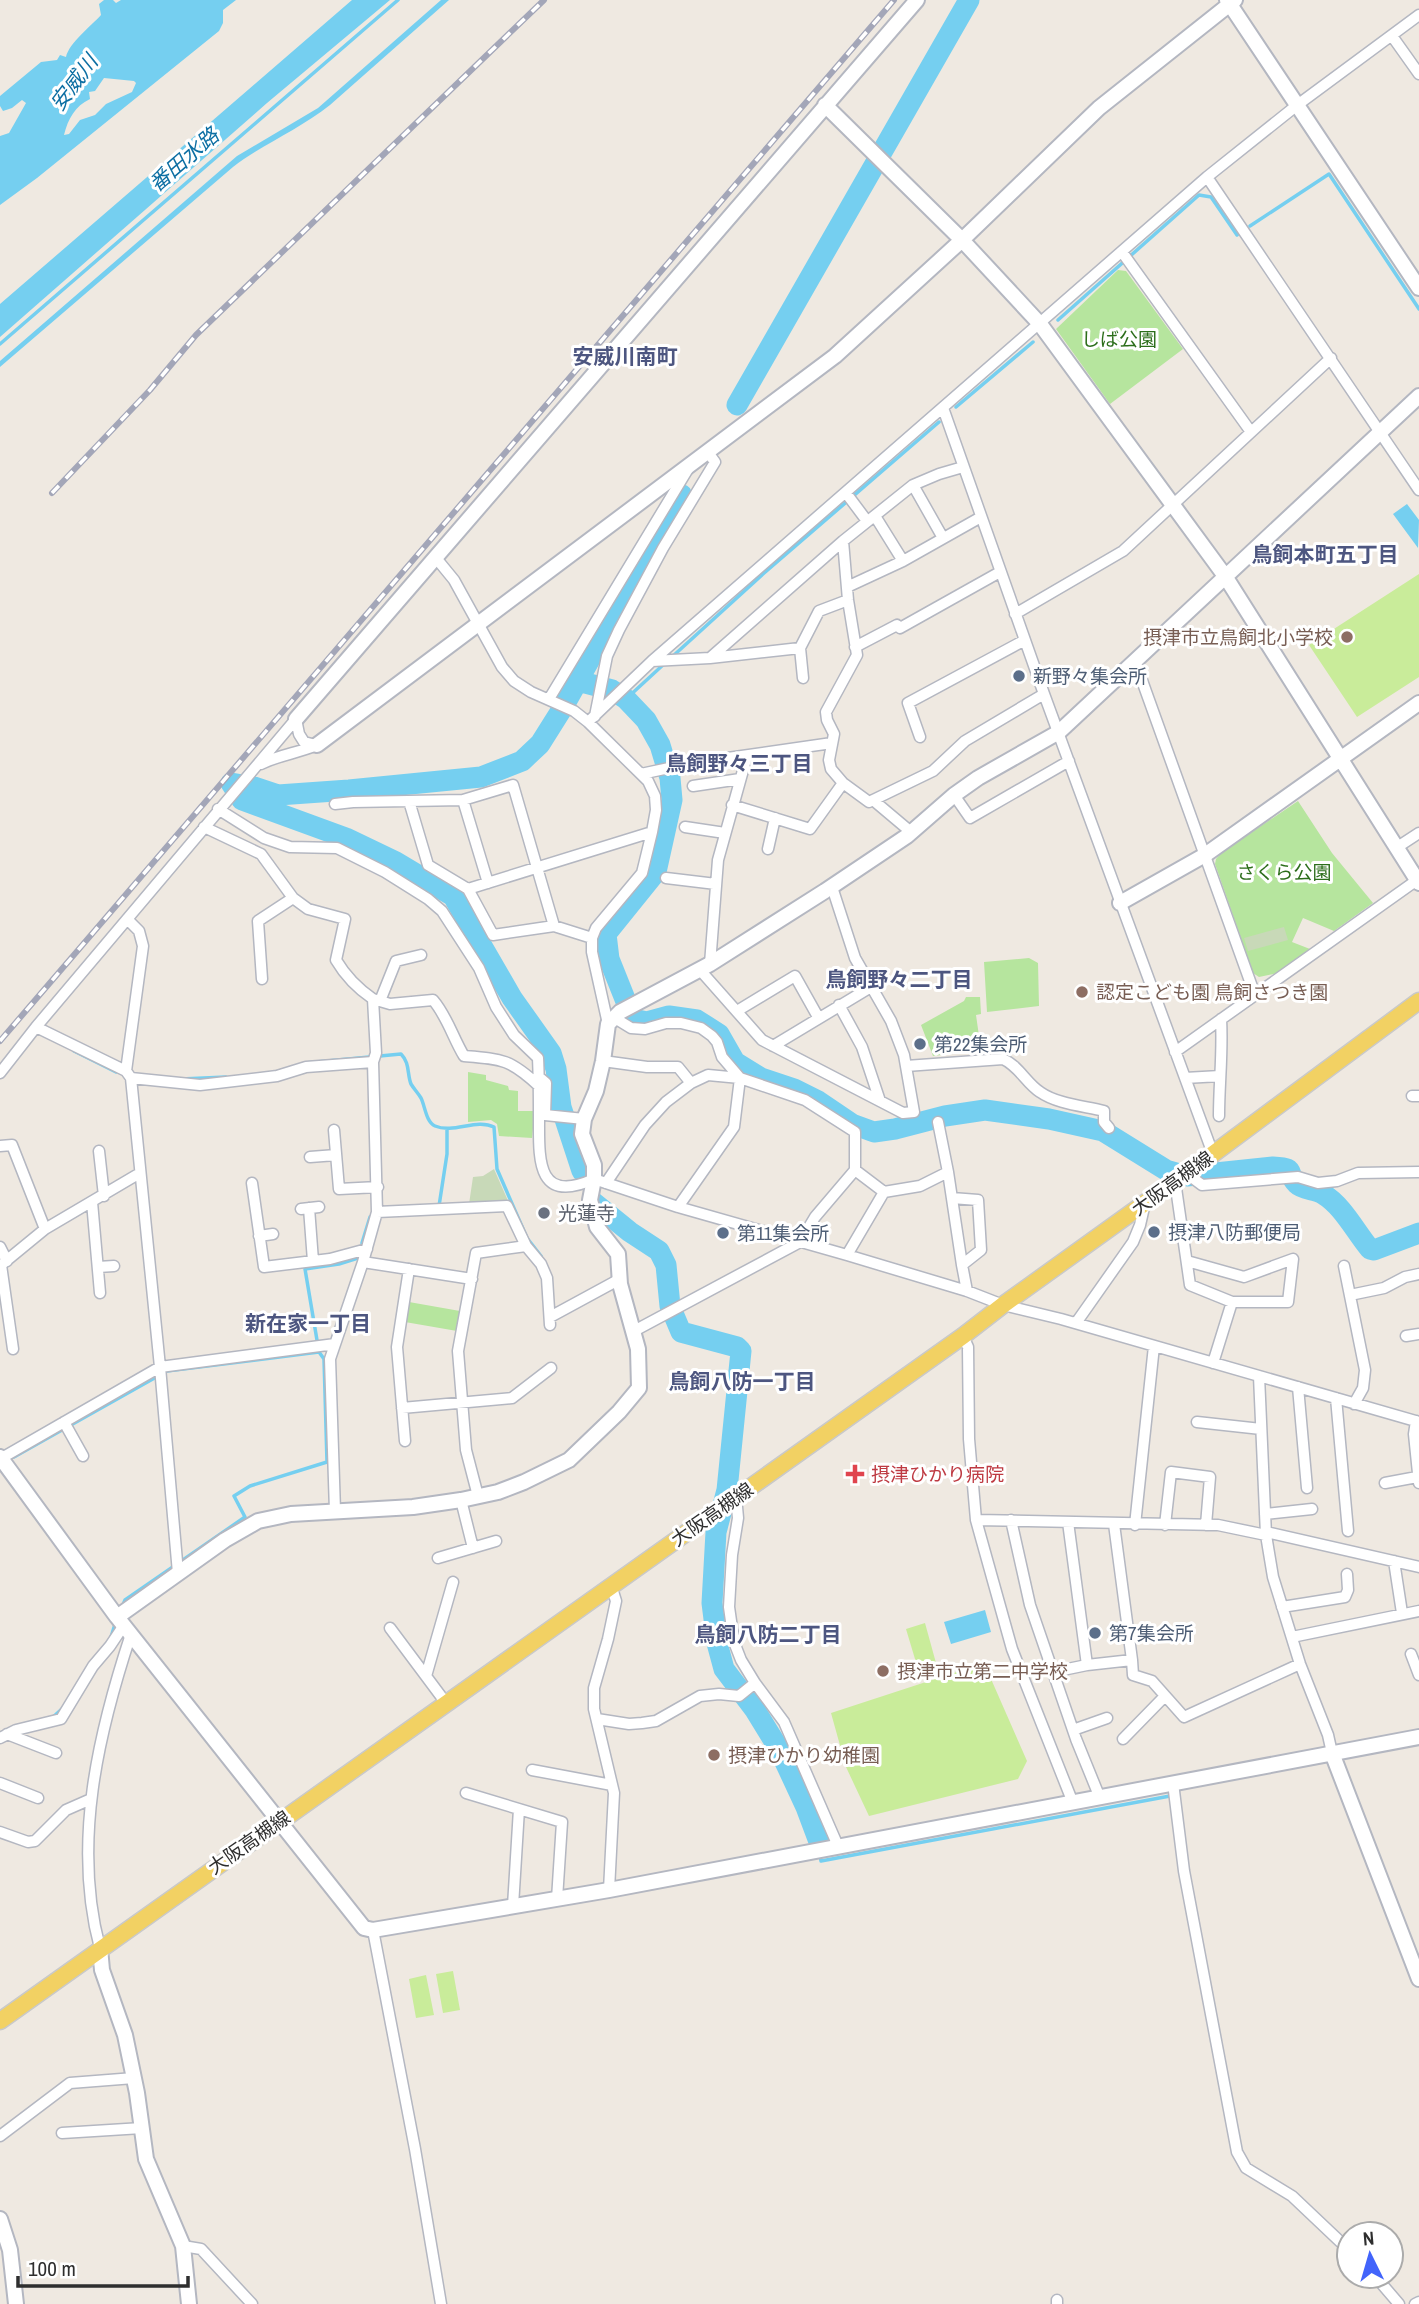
<svg xmlns="http://www.w3.org/2000/svg" width="1419" height="2304" font-family="'Archivo Narrow','Noto Sans JP',sans-serif">
<style>
.green{fill:#b6e59e}
.cemetery{fill:#c8d9b8}
.pitch{fill:#c9ec9a}
.water{fill:#75cff0;fill-rule:evenodd}
.lines{fill:none;stroke-linecap:round;stroke-linejoin:round}
.stream{stroke:#75cff0;stroke-width:3.5}
.river{stroke:#75cff0;stroke-width:21}
.street-casing{stroke:#b4b7c1;stroke-width:13}
.secondary-casing{stroke:#b4b7c1;stroke-width:18}
.primary-casing{stroke:#c9c9c9;stroke-width:19}
.street{stroke:#fff;stroke-width:10}
.secondary{stroke:#fff;stroke-width:14}
.primary{stroke:#f2d163;stroke-width:16}
.rail-casing{stroke:#a3a6b8;stroke-width:6}
.rail{stroke:#fff;stroke-width:3.5;stroke-dasharray:10;stroke-linecap:butt}
.education-dot{fill:#8d6e63;stroke:#fff;stroke-width:2.5}
.service-dot{fill:#5c6f8a;stroke:#fff;stroke-width:2.5}
.worship-dot{fill:#6b7280;stroke:#fff;stroke-width:2.5}
.health-dot{fill:#e0444e;stroke:#fff;stroke-width:2.5}
.labels{text-anchor:middle;stroke-width:6;stroke-linejoin:round;paint-order:stroke}
.park-label{font-size:19px;fill:#2c6e1b;stroke:#fff}
.education-label{font-size:19px;fill:#785e54;stroke:#fff;text-anchor:start}
.service-label{font-size:19px;fill:#4e5e75;stroke:#fff;text-anchor:start}
.street-label{font-size:19px;fill:#2e2e2e;stroke:#fff}
.worship-label{font-size:19px;fill:#5b616d;stroke:#fff;text-anchor:start}
.health-label{font-size:19px;fill:#be3a42;stroke:#fff;text-anchor:start}
.water-label{font-size:21px;font-style:italic;fill:#0d6fa3;stroke:#fff}
.neighbourhood-label{font-size:21px;font-weight:bold;fill:#4d5680;stroke:#fff}
</style>
<rect width="100%" height="100%" fill="#efe9e1"/>
<path class="green" d="M1118,270l8,1 57,78 -73,55 -54,-75z
M1298,801l34,52 41,50 -39,28 -31,-13 -11,24 18,7 -32,24 -19,4 -6,-4 -38,-109 1,-5 5,-6z
M1029,958l9,5 1,43 -52,6 -3,-50z
M966,997h14l1,17 -5,1 5,35 -48,6 -12,-31 43,-24z
M468,1072l18,3v5l22,6 1,4 9,1v20h17l-3,27 -33,-2 -2,-12 -6,-4 -23,2z
M409,1302l51,9 -3,20 -52,-9z"/>
<path class="cemetery" d="M1284,927l4,13 -40,11 -4,-13z
M494,1169l15,34 -40,1 4,-27 10,-1z"/>
<path class="pitch" d="M1419,574v103l-62,40 -48,-72z
M925,1623l11,40 -18,6 -12,-40z
M984,1663l43,98 -9,18 -149,37 -23,-49 -15,-54z
M453,1971l7,39 -17,3 -7,-39z
M426,1975l8,40 -18,3 -7,-39z"/>
<path class="water" d="M104,0h9l3,3 5,-3h115l-13,10v13l-4,8 -182,147 -37,27v-69l9,-3 17,-30 -4,-3 -10,8 -9,3 -3,-5v-10l41,-34 16,-2 3,-5 6,2c3,-14 25,-31 35,-42l-2,-11zM104,78l30,3 2,2 -4,9 -26,12 -11,11 -15,5 -11,14 -5,1c4,-16 11,-29 26,-36l-1,-7 6,-1z
M352,0h38l-123,103 -267,234v-33z
M441,0h8l-119,105c-30,24 -67,39 -97,62l-233,200v-6l237,-205 81,-48z
M1407,504l12,16 -1,28 -25,-34z
M985,1610l6,22 -40,12 -7,-22z"/>
<g class="lines">
<path class="stream" d="M1250,226l79,-52 90,135
M1058,320l141,-125 12,2 26,38 2,-2
M0,344l398,-344
M956,407l77,-65
M673,656l90,-82 176,-152
M626,699l38,-35
M74,1051l42,21
M306,1063l95,-9c9,9 6,20 10,30 3,5 7,9 10,14 4,8 5,24 14,28 19,8 41,-8 59,1l3,42 30,69 14,18
M181,1079l45,-2
M439,1206l8,-52v-25
M362,1243l8,-26
M14,1457l153,-86 152,-19
M122,1607l3,-7 120,-83 -11,-21 16,-10 77,-24 -3,-103 -5,-7 -14,-83 34,-5 19,-6
M111,1637l5,-16
M52,1718l12,-11
M820,1854l1,7 349,-65"/>
<path class="river" d="M737,405l232,-405
M578,681l34,9 14,9 20,21 14,25 10,33 2,22 -16,72 -50,62 3,25 24,60 14,3 22,-6 28,4 22,14 16,28 26,16 33,11 24,12 34,23 22,8 21,-3 50,-13 40,-6 64,9 54,12 63,39 21,6 86,-9c25,1 12,5 24,17 6,6 18,5 26,10 20,12 32,37 47,55l4,1 45,-17
M231,783l23,4 24,8 71,-5 132,-13 41,-16 18,-17 22,-35 120,-214
M231,783l11,17 104,38 50,24 57,34 59,102 39,55 5,16 5,38 21,64
M593,1202l37,30 29,19 7,14 4,41 11,26 56,15 4,4 -14,139 -11,42 -4,71 5,40 7,26 31,41 24,39 27,58 12,32"/>
<g class="street-casing">
<path id="street" d="M1392,36l27,38
M1207,177l212,313
M1122,252l129,180
M943,408l101,286 169,460
M913,485l30,53
M846,493l21,28
M875,516l28,45
M436,558l18,22 48,87 12,14 17,11 43,19 14,11 60,59 7,15 1,14 -4,22 -10,41 -46,55 -4,10v14l16,72
M847,587l56,-26 78,-44
M1015,614l108,-63 208,-193
M855,647l42,-22 3,3 100,-56
M710,658l133,-117 70,-56 26,-11 24,-7
M652,661l58,-3 90,-10
M1135,661l120,334
M803,678l-3,-30 19,-37 29,-11
M549,699l139,-230
M595,716l12,-60 12,-26 44,-82 52,-86 -8,-11
M296,719l3,15 5,8 12,3
M588,722l64,-61 555,-484 89,-71 123,-91
M920,737l-12,-34 117,-63
M261,764c18,-9 37,-11 56,-19
M641,774l51,-11 140,-20
M843,783l26,19 64,-31 32,-30 79,-47
M693,786l47,-7
M954,795l16,23 99,-57
M463,800l25,83
M873,800l38,32
M409,801l19,64 40,24 25,46 61,-9 38,12
M335,804l18,-2 110,-2 50,-15 41,141
M732,805l78,24 33,-46 -12,-14 -2,-9 5,-26 -7,-14 -1,-8 31,-57 -9,-55 -5,-59
M218,809l46,29 26,9 47,1 48,24 43,27 14,12 37,57 17,39 18,28 24,23c1,20 1,40 1,60 0,41 -3,87 55,61l84,28 169,48 120,36 36,14 58,14 358,103
M204,827l57,27 32,44 15,11 37,10 -9,41c10,17 21,28 37,39l3,54 -3,9 4,150 -14,50 -33,97 5,152
M685,827l40,6
M1396,848l23,-15
M768,849l7,-31
M666,878l50,6
M468,889l184,-57
M710,964l8,-104 29,-104
M700,970l62,70 141,73 11,-1 -10,-57 -13,-34 -36,-63 -23,-71
M262,979l-4,-58 35,-23
M373,999l17,5 43,-4c14,16 20,38 31,56 38,3 46,3 75,30
M380,1001l16,-40 25,-6
M839,1005l23,42 18,54
M737,1011l58,-35 23,41
M613,1017l18,11 14,1 21,-6h15l20,5 11,8 5,6 5,15 18,21 -6,49 -56,80
M36,1027l90,44 5,7 29,289 18,206
M773,1046l98,-59
M1175,1052l242,-172
M603,1061l44,6h31l13,16
M906,1066l97,-7c16,7 23,24 37,33 17,12 44,14 64,19v11l5,6
M126,1071l17,-125 -4,-15 -12,-12
M0,1073l36,-46 260,-308
M539,1077l7,6 -1,32 39,4
M131,1078l69,7 77,-9 29,-9 67,-5
M1185,1078l35,-2
M1412,1096h7
M1219,1116c0,-33 4,-64 2,-97
M938,1122l10,50 14,93
M334,1130l5,59 39,-2
M0,1146l12,-1 33,84
M99,1151l5,45
M310,1157l26,-2
M855,1170l29,22 36,-6 28,-14
M1186,1173l16,12 96,-8 20,6 19,-2 21,-8 61,-1
M1175,1181l15,104 42,17h56l5,-43 -49,18 -57,-16
M252,1183l12,84 66,-8 37,-10
M606,1183l39,-58 21,-23 25,-19 17,-8 32,3 65,22 50,32v38l-40,47 -15,25 -166,89
M952,1198l26,2 3,50 -19,15 5,26
M92,1202l8,91
M309,1208l4,53
M301,1209l18,-2
M377,1212l130,-6 19,40 15,18 6,14 3,47
M259,1236l14,-2
M0,1247l7,14
M847,1255l37,-63
M363,1262l109,17
M1,1265l12,84
M0,1266l45,-37 95,-56
M1344,1266l21,104 -2,18 -9,16
M98,1267l16,-1
M1350,1295l34,-7 21,-11 14,-3
M550,1317l70,-38
M1076,1323l57,-81 7,-17 5,-22
M963,1336l5,11 1,92 7,81 242,5 48,10
M1406,1336l13,-2
M1213,1363l19,-61
M1259,1376l7,159 7,42 27,87 28,71 4,18
M1298,1387l9,101
M1336,1398l12,133
M402,1408l110,-10 39,-30
M1416,1421l-2,13 5,49
M64,1422l19,34
M1197,1422l64,7
M405,1441l-8,-94 12,-78
M0,1459l160,-92 175,-23
M1385,1483l32,-6
M478,1496l-12,-46 -8,-99 18,-98 50,-7
M736,1496l2,22 -6,37 -3,52 5,35 7,18 14,23 29,39 54,124
M461,1500l12,48
M1265,1514l47,-5
M976,1520l36,129 61,154
M1011,1520l19,85 46,134 24,59
M1068,1522l19,143 45,-5 -18,-136
M1135,1525l19,-179
M1165,1525l6,-53 39,5 -4,48
M1266,1532l153,35
M438,1558l58,-17
M1394,1561l8,52
M1282,1607l63,-10 3,-7 -1,-16
M390,1628l56,75
M1292,1637l127,-26
M1411,1654l8,21
M1132,1660l1,15 19,6 32,36 116,-53
M1053,1672l34,-7
M426,1676l27,-94
M597,1719l32,5 13,-1 14,-2 44,-25 19,-2 20,2 16,-13
M1073,1730l34,-12
M7,1734l49,19
M0,1738l16,-8 45,-11 32,-53 17,-20 14,-21
M1123,1739l42,-43
M532,1770l80,15
M0,1783l38,15
M1173,1783l11,88 53,281 9,16 46,28 57,54
M466,1793l96,29 -5,77
M0,1832l28,10 7,-1 31,-31 25,-11
M609,1890l5,-97 -20,-84v-21l14,-49 8,-38 -5,-16
M513,1906l6,-97
M373,1930l42,219 26,155
M100,1948c-28,-104 -2,-214 31,-314
M62,2133l80,-5
M0,2136l70,-53 64,-5
M183,2246l18,3 51,55
M1375,2276l24,28
M1057,2300v4
M1415,2304l4,-2"/>
</g>
<g class="secondary-casing">
<path id="secondary" d="M1227,0l192,288
M825,105l137,135 78,84 185,252 194,307
M296,719l621,-719
M317,745l518,-389 127,-116 137,-132 136,-108
M1120,903l85,-48 214,-152
M0,1457l117,160 247,311 9,2 236,-40 810,-153
M117,1617l108,-77 33,-19 33,-7 122,-7 48,-7 37,-8 26,-10 45,-22 50,-48 20,-24 -1,-39 -18,-65 -2,-30 -21,-27 -7,-27 4,-21v-14l-12,-31 2,-15 12,-28 7,-30 5,-37 12,-12 90,-48 115,-73 82,-55 47,-41 24,-17 81,-46 360,-336
M1332,1753l87,226
M100,1948l2,22 23,65 12,58 9,66 37,87 6,58
M0,2219l10,31 6,54"/>
</g>
<g class="primary-casing">
<path id="primary" d="M0,2021l963,-685 40,-31 210,-151 206,-153"/>
</g>
<use href="#street" class="street"/>
<use href="#secondary" class="secondary"/>
<use href="#primary" class="primary"/>
<g class="rail-casing">
<path id="rail" d="M52,493l98,-103 46,-55 348,-335
M0,1041l894,-1041"/>
</g>
<use href="#rail" class="rail"/>
</g>
<g class="education-dot">
<circle cx="1347" cy="637" r="7"/>
<circle cx="1082" cy="992" r="7"/>
<circle cx="883" cy="1671" r="7"/>
<circle cx="714" cy="1755" r="7"/>
</g>
<g class="service-dot">
<circle cx="1019" cy="676" r="7"/>
<circle cx="920" cy="1044" r="7"/>
<circle cx="1154" cy="1232" r="7"/>
<circle cx="723" cy="1233" r="7"/>
<circle cx="1095" cy="1633" r="7"/>
</g>
<circle class="worship-dot" cx="544" cy="1213" r="7"/>
<path class="health-dot" d="M851.5 1463.5h7v7h7v7h-7v7h-7v-7h-7v-7h7z"/>
<g class="labels">
<g class="park-label">
<text x="1119" y="346">しば公園</text>
<text x="1284" y="879">さくら公園</text>
</g>
<g class="education-label">
<text x="1333" y="644" text-anchor="end">摂津市立鳥飼北小学校</text>
<text x="1096" y="999">認定こども園 鳥飼さつき園</text>
<text x="897" y="1678">摂津市立第二中学校</text>
<text x="728" y="1762">摂津ひかり幼稚園</text>
</g>
<g class="service-label">
<text x="1033" y="683">新野々集会所</text>
<text x="934" y="1051">第22集会所</text>
<text x="1168" y="1239">摂津八防郵便局</text>
<text x="737" y="1240">第11集会所</text>
<text x="1109" y="1640">第7集会所</text>
</g>
<g class="street-label">
<text transform="translate(1172 1183) rotate(-36)" y="7">大阪高槻線</text>
<text transform="translate(712 1514) rotate(-35)" y="7">大阪高槻線</text>
<text transform="translate(249 1842) rotate(-35)" y="7">大阪高槻線</text>
</g>
<g class="worship-label">
<text x="558" y="1220">光蓮寺</text>
</g>
<g class="health-label">
<text x="871" y="1481">摂津ひかり病院</text>
</g>
<g class="water-label">
<text transform="translate(74 83) rotate(-53)" y="7">安威川</text>
<text transform="translate(184 160) rotate(-41)" y="7">番田水路</text>
</g>
<g class="neighbourhood-label">
<text x="625" y="364">安威川南町</text>
<text x="1325" y="562">鳥飼本町五丁目</text>
<text x="739" y="771">鳥飼野々三丁目</text>
<text x="899" y="987">鳥飼野々二丁目</text>
<text x="308" y="1331">新在家一丁目</text>
<text x="742" y="1389">鳥飼八防一丁目</text>
<text x="768" y="1642">鳥飼八防二丁目</text>
</g>
</g>
<g transform="translate(1370 2255) rotate(355)"><circle r="33" fill="#ffffff" stroke="#ababab" stroke-width="2"/>
<path d="M0-5L12 26L0 18L-12 26Z" fill="#4264fb"/>
<text y="-10" font-size="19" font-weight="bold" text-anchor="middle" fill="#2e2e2e">N</text>
</g>
<path d="M18 2276v10h170v-10" fill="none" stroke="#2e2e2e" stroke-width="3.5"/>
<text x="28" y="2276" font-size="21" fill="#2e2e2e" stroke="#ffffff" stroke-width="5" paint-order="stroke">100 m</text>
</svg>
